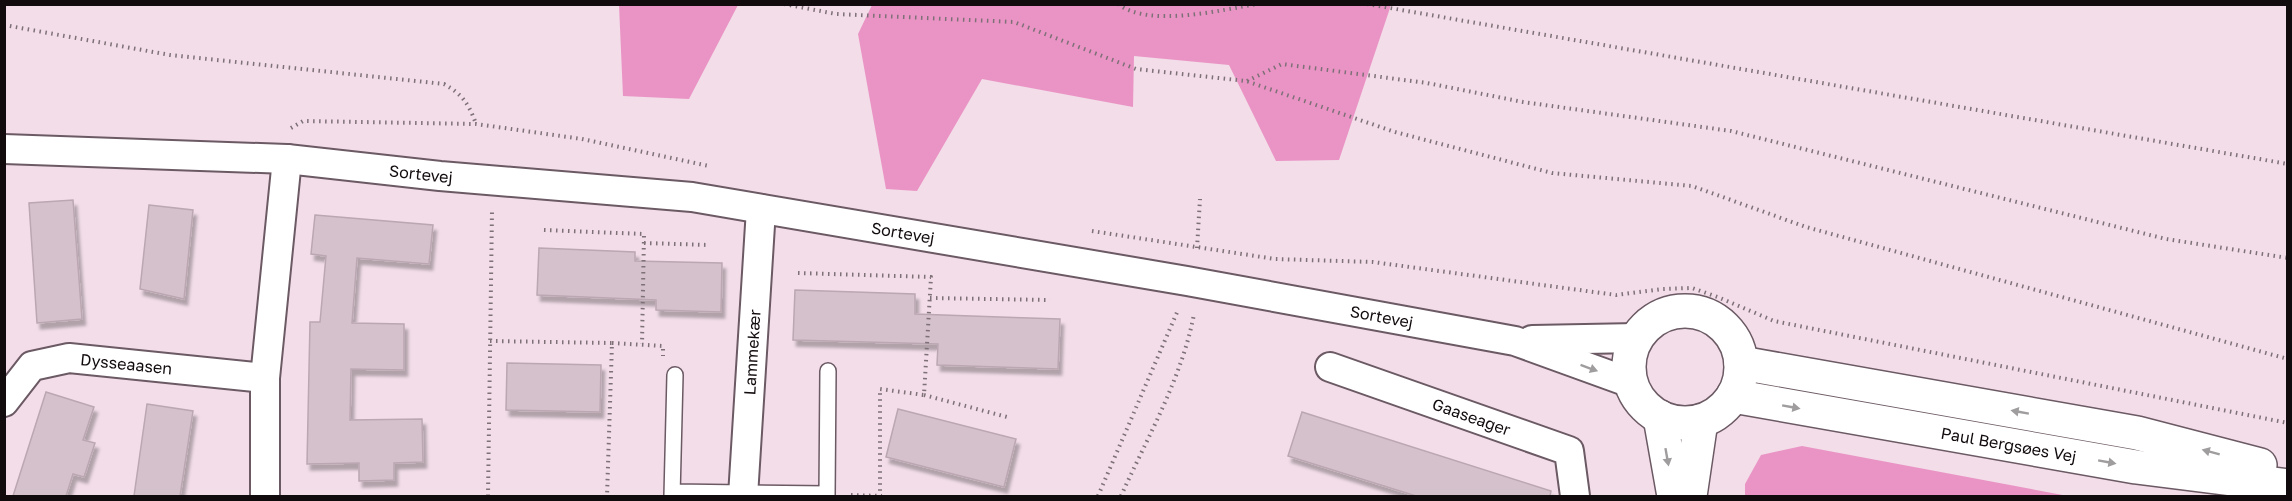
<svg xmlns="http://www.w3.org/2000/svg" width="2292" height="501" font-family="'Golos Text',sans-serif">
<style>
.forest{fill:#ea94c5}
.building{fill:#d5c1cb;stroke:#bba7b1;stroke-width:1.5;filter:url(#shadow)}
.lines{fill:none;stroke-linecap:round;stroke-linejoin:round}
.service-casing{stroke:#6b5963;stroke-width:18}
.minor-casing{stroke:#6b5963;stroke-width:32}
.tertiary-casing{stroke:#6b5963;stroke-width:36}
.path{stroke:#7e7077;stroke-width:4;stroke-dasharray:1.5 4.5;stroke-linecap:butt}
.service{stroke:#fff;stroke-width:15}
.minor{stroke:#fff;stroke-width:28}
.tertiary{stroke:#fff;stroke-width:33}
.oneway{fill:#a09d9f}
.labels{text-anchor:middle;stroke-width:6;stroke-linejoin:round;paint-order:stroke}
.street-label{font-size:16px;fill:#120b0e;stroke:#fdecf5}
</style>
<defs>
<filter id="shadow"><feDropShadow dx="3.5" dy="6" stdDeviation="1.5" flood-color="#0004"/></filter>
</defs>
<rect width="100%" height="100%" fill="#f2dde8"/>
<path class="forest" d="M619,5v-1l119,1 -49,94 -66,-3z
M872,5v-1l519,1 -52,155 -63,1 -47,-96 -95,-9 -1,51 -151,-28 -65,112 -31,-2 -28,-155z
M1802,446l266,50h-323v-12l16,-29z"/>
<path class="building" d="M73,200l9,119 -45,4 -8,-120z
M149,205l44,5 -9,89 -44,-10z
M315,215l118,10 -4,39 -72,-6 -5,65 52,1v46l-53,-1 -1,51 72,-1 1,43 -29,1v17l-35,1v-18l-52,1 3,-142h10l6,-66 -15,-2z
M539,248l96,4v9l87,2 -1,49 -65,-2v-10l-119,-5z
M795,290l120,4v20l145,5 -2,50 -121,-4 1,-21 -145,-4z
M507,363l94,2 -1,47 -94,-2z
M46,392l48,15 -11,33 12,3 -11,34 -11,-3 -7,22h-53z
M147,404l46,7 -13,85h-46z
M898,409l118,30 -12,48 -118,-30z
M1302,412l249,79 -1,5h-134l-128,-40z"/>
<g class="lines">
<g class="service-casing">
<path id="service" d="M673,492l154,2
M672,496l3,-121
M827,496l1,-125"/>
</g>
<g class="minor-casing">
<g id="minor">
<path id="s1" d="M4,149l283,10 153,17 252,21 495,84 328,60 116,42"/>
<path d="M1532,340l105,-2"/>
<path id="s2" d="M1330,367l239,84 6,45"/>
<path id="s3" d="M4,402l28,-36 37,-8 196,20"/>
<path d="M265,496v-118l22,-219"/>
<path id="s4" d="M743,496l18,-287"/>
</g>
</g>
<g class="tertiary-casing">
<g id="tertiary">
<circle cx="1685" cy="367" r="56"/>
<path d="M1741,363l396,70 123,32"/>
<path id="s5" d="M1733,396l403,71 152,19"/>
<path d="M1660,417l14,79"/>
<path d="M1690,496l11,-75"/>
</g>
</g>
<path class="path" d="M784,4l52,10 178,8 122,47 110,12 149,51 157,41 140,13 114,41 482,132
M1118,4c31,24 103,6 139,0
M1367,4l921,160
M4,25l166,30 274,29c18,10 25,20 32,40
M1247,81l35,-17 145,19 96,19 208,29 435,108 122,19
M291,128l12,-7 173,3 106,15 127,27
M544,230l100,4 -2,110
M1092,231l183,28 98,3 243,33 47,-6 29,-1 28,10 54,23 514,102
M644,243l65,2
M1197,248l3,-49
M798,273l133,4 -7,118 -44,-6v107
M930,298l120,2
M490,341l122,2 -5,153
M612,343l51,3v10
M924,395l83,22
M851,495l31,1
M488,496l4,-285
M1098,496l80,-186
M1121,496c26,-58 61,-118 73,-182"/>
<use href="#service" class="service"/>
<use href="#minor" class="minor"/>
<use href="#tertiary" class="tertiary"/>
</g>
<defs><path id="oneway-solid" d="M-6-.8H1V-3.2L6.5 0L1 3.2V.8H-6Z" transform="scale(1.5)"/></defs>
<g class="oneway">
<use href="#oneway-solid" transform="translate(1589 368) rotate(20)"/>
<use href="#oneway-solid" transform="translate(1791 407) rotate(10)"/>
<use href="#oneway-solid" transform="translate(2020 412) rotate(-170)"/>
<use href="#oneway-solid" transform="translate(2211 452) rotate(-165)"/>
<use href="#oneway-solid" transform="translate(1667 457) rotate(80)"/>
<use href="#oneway-solid" transform="translate(2107 462) rotate(10)"/>
</g>
<g class="labels">
<g class="street-label">
<text dy="6" stroke="none"><textPath href="#s1" startOffset="418">Sortevej</textPath></text>
<text dy="6" stroke="none"><textPath href="#s1" startOffset="904">Sortevej</textPath></text>
<text dy="6" stroke="none"><textPath href="#s1" startOffset="1390">Sortevej</textPath></text>
<text dy="6" stroke="none"><textPath href="#s4" startOffset="144">Lammekær</textPath></text>
<text dy="6" stroke="none"><textPath href="#s3" startOffset="141">Dysseaasen</textPath></text>
<text dy="6" stroke="none"><textPath href="#s2" startOffset="150">Gaaseager</textPath></text>
<text dy="6" stroke="none"><textPath href="#s5" startOffset="280">Paul Bergsøes Vej</textPath></text>
</g>
</g>
<rect width="2292" height="501" fill="none" stroke="#120b0e" stroke-width="12"/>
</svg>
